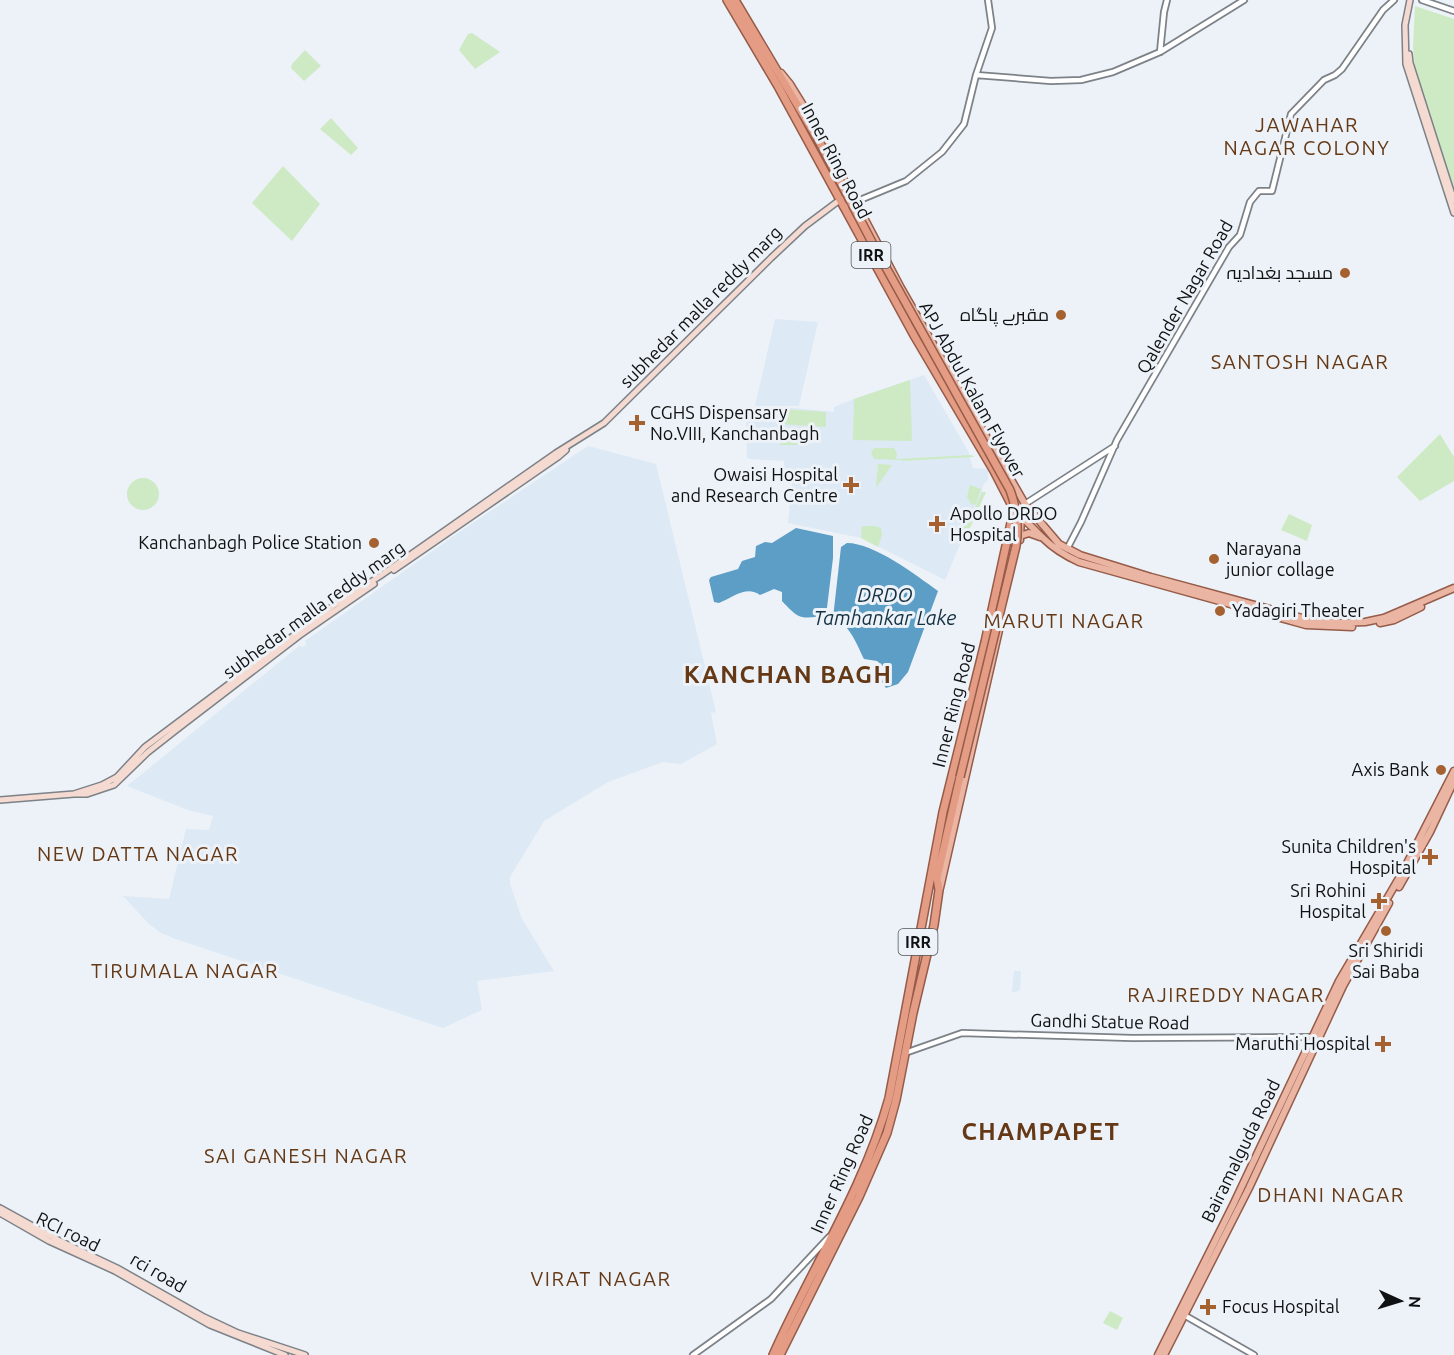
<svg xmlns="http://www.w3.org/2000/svg" width="1454" height="1355" font-family="Ubuntu,Cairo,sans-serif">
<style>
.built{fill:#dde9f4}
.green{fill:#cdeac5}
.water{fill:#5c9ec6}
.lines{fill:none;stroke-linecap:round;stroke-linejoin:round}
.tertiary-casing{stroke:#7c8287;stroke-width:8}
.secondary-casing{stroke:#7c8287;stroke-width:8}
.primary-casing{stroke:#965c49;stroke-width:9}
.trunk-casing{stroke:#965c49;stroke-width:10}
.tertiary{stroke:#fff;stroke-width:4.5}
.secondary{stroke:#f5dad1;stroke-width:5}
.primary{stroke:#ebb5a3;stroke-width:6}
.trunk{stroke:#e49c84;stroke-width:7}
.trunk-bridge-casing{stroke:#965c49;stroke-width:10;stroke-linecap:butt}
.trunk-bridge{stroke:#e49c84;stroke-width:7}
.poi-dot{fill:#a56230;stroke:#ecf2f7;stroke-width:2}
.labels{text-anchor:middle;stroke-width:6;stroke-linejoin:round;paint-order:stroke}
.shield{fill:#ecf2f7;stroke:#515457;stroke-width:1.5}
.shield-label{font-size:16px;font-weight:bold;fill:#0f1113}
.street-label{font-size:18px;fill:#0f1113;stroke:#ecf2f7}
.poi-label{font-size:18px;fill:#0f1113;stroke:#ecf2f7;text-anchor:end}
.neighbourhood-label{font-size:20px;letter-spacing:1.5px;fill:#663916;stroke:#ecf2f7}
.water-label{font-size:20px;font-style:italic;fill:#133142;stroke:#ecf2f7}
.district-label{font-size:24px;font-weight:bold;letter-spacing:1.5px;fill:#663916;stroke:#ecf2f7}
</style>
<rect width="100%" height="100%" fill="#ecf2f7"/>
<path class="built" d="M775,319l43,3 -19,84h-44z
M924,375l44,76 5,17 13,1 2,2v9l-5,5 -1,7 -37,88 -84,-42 -73,-15 5,-48h-9v-14l-35,-2 -2,-2 -1,-38 2,-4 36,-8 50,5v-5l20,-8z
M588,446l68,18 60,248 -5,1 6,31 -36,20 -18,-2 -55,20 -64,39 -34,56v7l12,35 32,52 -77,10 5,29 -39,18 -267,-89 -15,-6 -12,-9 -26,-28 46,3 17,-70 23,1 4,-14 -25,-6 -61,-24 172,-140 4,1 3,-2 -1,-4 156,-110z
M1014,971h7l-1,19 -4,2h-4z"/>
<path class="green" d="M1415,6l39,13v175l-38,-116 -3,-31z
M472,33l28,19 -25,17 -16,-19 9,-16z
M305,50l16,16 -17,15 -13,-13 1,-4z
M331,118l27,30 -7,7 -31,-26z
M283,166l37,38 -28,37 -40,-38z
M910,380l2,61 -59,-1 1,-41z
M781,409l45,3v15l-46,-3z
M783,432h4v9h2l-1,-9h4v9h3l-2,-1v-8h4v9h4v4h-21v-4h4z
M1440,434l14,23v24l-34,20 -23,-24z
M874,448h20l3,5 -1,6 76,-4 2,2 -72,4 -1,-1 -27,-1 -3,-6z
M878,464l14,1 -16,23z
M127 494a16 16 0 1 1 32 0a16 16 0 1 1-32 0Z
M970,485l11,4 -5,15 -4,1 -5,-8z
M982,492h4l-16,36 -8,2 -1,-2 2,-14 8,-6 2,4z
M1289,514l23,11 -5,16 -26,-11z
M862,526h13l6,2 1,7 -4,12 -17,-9z
M1110,1311l13,7 -6,12 -14,-7z"/>
<path class="water" d="M796,528l37,8v22l-7,58c-27,2 -25,5 -44,-15v-9l-8,-3 -14,6c-13,-10 -27,2 -41,8l-5,-1 -5,-22 2,-3 27,-8 4,-8 13,-4 1,-11 9,-4 7,1z
M847,543c27,0 69,32 91,48l-30,81 -10,12 -12,4 -4,-6 4,-13 -9,-8 -13,-2c-7,-14 -14,-35 -31,-41l8,-71z"/>
<g class="lines">
<g class="tertiary-casing">
<path id="tertiary" d="M1422,0l32,11
M1160,52l4,-40 3,-12
M976,75l16,-47 -4,-28
M843,207l63,-26 36,-29 22,-28 12,-49 75,6 30,-1 32,-8 47,-20 84,-52
M1025,504l90,-58
M1067,549l14,-27 36,-82 112,-193 11,-12 10,-33 9,-11h13l19,-77 33,-34 11,-5 7,-6 41,-59 11,-10
M905,1053l57,-20 170,5 181,-1
M1184,1315l70,40
M693,1355l78,-56 58,-62"/>
</g>
<g class="secondary-casing">
<path id="secondary" d="M1410,0l-5,25 1,39 48,149
M1409,54l1,9 44,138
M394,570l164,-113 8,-7
M74,794l28,-9 15,-8 28,-30 188,-141 47,-30 176,-123 48,-30 167,-165 34,-32 36,-27
M0,800l74,-6h13l27,-9 34,-33 28,-22 124,-95 74,-51
M0,1208l58,32 59,28 85,48 36,17 67,22
M0,1213l49,28 66,30 95,54 75,30"/>
</g>
<g class="primary-casing">
<path id="primary" d="M781,73l9,11 24,39 87,165 124,216 34,40 21,11 71,22 155,42 30,4 29,-1 19,-4 70,-30
M1014,512c12,7 19,17 29,26 11,11 23,18 36,24l227,63 46,2
M1020,536l9,-3 11,4
M1020,540l1,-26 7,-6
M1380,623l14,-3 27,-13
M1399,887l31,-55 24,-51
M940,888l62,-271
M1158,1355l75,-150 106,-224 63,-108 52,-102
M1164,1355l85,-167 94,-202 46,-83"/>
</g>
<g class="trunk-casing">
<path id="trunk" d="M727,0l52,88 136,249 79,134 17,33 1,14 -27,124 -42,170 -54,286c-25,91 -78,171 -116,257
M735,0l85,143
M780,1355l79,-158 28,-64 9,-33 17,-87 21,-88 5,-35 -2,-12 23,-101"/>
</g>
<use href="#tertiary" class="tertiary"/>
<use href="#secondary" class="secondary"/>
<use href="#primary" class="primary"/>
<use href="#trunk" class="trunk"/>
<g class="trunk-bridge-casing">
<path id="trunk-bridge" d="M820,143l54,103 136,244c7,19 9,36 6,56l-56,231"/>
</g>
<use href="#trunk-bridge" class="trunk-bridge"/>
</g>
<g class="poi-dot">
<circle cx="1345" cy="273" r="6"/>
<circle cx="1061" cy="315" r="6"/>
<path d="M634 414h6v6h6v6h-6v6h-6v-6h-6v-6h6z"/>
<path d="M848 476h6v6h6v6h-6v6h-6v-6h-6v-6h6z"/>
<path d="M934 515h6v6h6v6h-6v6h-6v-6h-6v-6h6z"/>
<circle cx="374" cy="543" r="6"/>
<circle cx="1214" cy="559" r="6"/>
<circle cx="1220" cy="611" r="6"/>
<circle cx="1441" cy="770" r="6"/>
<path d="M1427 848h6v6h6v6h-6v6h-6v-6h-6v-6h6z"/>
<path d="M1376 892h6v6h6v6h-6v6h-6v-6h-6v-6h6z"/>
<circle cx="1386" cy="931" r="6"/>
<path d="M1380 1035h6v6h6v6h-6v6h-6v-6h-6v-6h6z"/>
<path d="M1205 1298h6v6h6v6h-6v6h-6v-6h-6v-6h6z"/>
</g>
<g class="labels">
<g class="shield">
<rect x="851.5" y="242" width="39" height="26" rx="4.5"/>
<rect x="898.5" y="929" width="39" height="26" rx="4.5"/>
</g>
<g class="shield-label">
<text x="871" y="261">IRR</text>
<text x="918" y="948">IRR</text>
</g>
<g class="street-label">
<text transform="translate(836 161) rotate(62)" y="6">Inner Ring Road</text>
<text transform="translate(1185 297) rotate(-60)" y="6">Qalender Nagar Road</text>
<text transform="translate(701 307) rotate(-45)" y="6">subhedar malla reddy marg</text>
<text transform="translate(972 390) rotate(61)" y="6">APJ Abdul Kalam Flyover</text>
<text transform="translate(314 610) rotate(-36)" y="6">subhedar malla reddy marg</text>
<text transform="translate(954 705) rotate(-76)" y="6">Inner Ring Road</text>
<text transform="translate(1110 1022) rotate(1)" y="6">Gandhi Statue Road</text>
<text transform="translate(1241 1151) rotate(-64)" y="6">Bairamalguda Road</text>
<text transform="translate(842 1174) rotate(-66)" y="6">Inner Ring Road</text>
<text transform="translate(68 1232) rotate(26)" y="6">RCI road</text>
<text transform="translate(158 1273) rotate(30)" y="6">rci road</text>
</g>
<g class="poi-label">
<text x="1333" y="279">مسجد بغدادیہ</text>
<text x="1049" y="321">مقبرے پاگاہ</text>
<text x="650" y="419" text-anchor="start">CGHS Dispensary<tspan x="650" dy="21">No.VIII, Kanchanbagh</tspan></text>
<text x="838" y="481">Owaisi Hospital<tspan x="838" dy="21">and Research Centre</tspan></text>
<text x="950" y="520" text-anchor="start">Apollo DRDO<tspan x="950" dy="21">Hospital</tspan></text>
<text x="362" y="549">Kanchanbagh Police Station</text>
<text x="1226" y="555" text-anchor="start">Narayana<tspan x="1226" dy="21">junior collage</tspan></text>
<text x="1232" y="617" text-anchor="start">Yadagiri Theater</text>
<text x="1429" y="776">Axis Bank</text>
<text x="1416" y="853">Sunita Children's<tspan x="1416" dy="21">Hospital</tspan></text>
<text x="1366" y="897">Sri Rohini<tspan x="1366" dy="21">Hospital</tspan></text>
<text x="1386" y="957" text-anchor="middle">Sri Shiridi<tspan x="1386" dy="21">Sai Baba</tspan></text>
<text x="1370" y="1050">Maruthi Hospital</text>
<text x="1222" y="1313" text-anchor="start">Focus Hospital</text>
</g>
<g class="neighbourhood-label">
<text x="1307" y="132">JAWAHAR<tspan x="1307" dy="23">NAGAR COLONY</tspan></text>
<text x="1300" y="369">SANTOSH NAGAR</text>
<text x="1064" y="628">MARUTI NAGAR</text>
<text x="138" y="861">NEW DATTA NAGAR</text>
<text x="185" y="978">TIRUMALA NAGAR</text>
<text x="1226" y="1002">RAJIREDDY NAGAR</text>
<text x="306" y="1163">SAI GANESH NAGAR</text>
<text x="1331" y="1202">DHANI NAGAR</text>
<text x="601" y="1286">VIRAT NAGAR</text>
</g>
<g class="water-label">
<text x="885" y="602">DRDO<tspan x="885" dy="23">Tamhankar Lake</tspan></text>
</g>
<g class="district-label">
<text x="788" y="683">KANCHAN BAGH</text>
<text x="1041" y="1140">CHAMPAPET</text>
</g>
</g>
<g transform="translate(1400 1301) rotate(94)" stroke="#ecf2f7" stroke-width="4.5" paint-order="stroke">
<path d="M0-4.5L10 22L0 15L-10 22Z" fill="#0f1113"/>
<text y="-9" font-size="16" font-weight="bold" text-anchor="middle" fill="#0f1113">N</text>
</g>
</svg>
